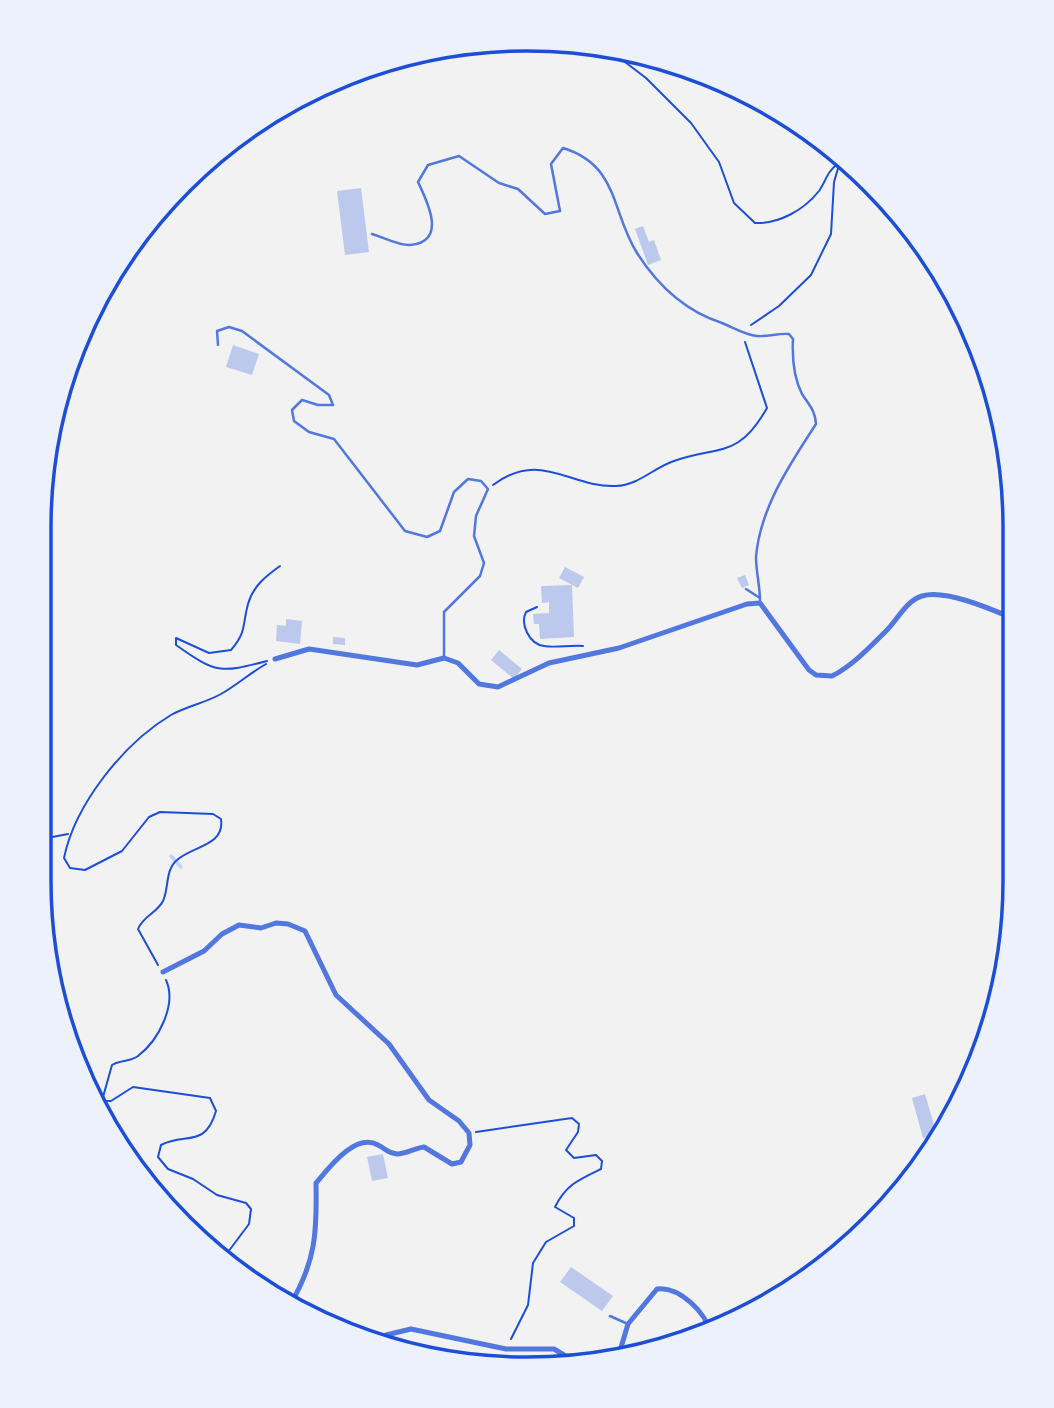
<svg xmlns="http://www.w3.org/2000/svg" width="1054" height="1408" font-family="Ubuntu,sans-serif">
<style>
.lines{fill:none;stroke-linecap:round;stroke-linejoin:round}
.stream{stroke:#bfd3fe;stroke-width:3.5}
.building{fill:#bdc9ec}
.path{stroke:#1d4ed8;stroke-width:2}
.service{stroke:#5277de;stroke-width:2.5}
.minor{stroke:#5277de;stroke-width:5}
.rim{fill:none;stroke:#1d4ed8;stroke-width:3.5}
</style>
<rect width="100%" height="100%" fill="#f2f2f2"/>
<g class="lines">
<path class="stream" d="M171,856l10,11"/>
</g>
<path class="building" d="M361,188l8,64 -24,3 -8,-64z
M643,226l6,16 5,-2 7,20 -13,5 -13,-36z
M233,345l26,9 -7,21 -26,-8z
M565,567l19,10 -6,11 -19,-10z
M745,575l4,10 -7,3 -5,-10z
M572,585l2,52 -34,2 -1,-15h-5l-1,-10 16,-1v-11l-7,1 -1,-17z
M286,619l16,2 -2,23 -24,-3 1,-16 9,1z
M333,637l12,1v7l-12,-1z
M499,650l23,19 -8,10 -23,-19z
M925,1094l12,41 -14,3 -11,-40z
M383,1154l5,24 -16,3 -5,-24z
M571,1267l42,29 -11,15 -42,-29z"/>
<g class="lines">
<path class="path" d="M604,46l42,32 45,45 28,39 15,41 21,20c24,1 49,-13 64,-32 7,-10 8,-20 19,-27
M751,325l28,-19 32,-31 20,-41 3,-52 8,-27
M493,485c48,-36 77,3 123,1 23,-1 37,-18 58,-25 46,-16 64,-2 93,-53l-22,-66
M537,607l-11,5c-6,12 3,32 18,34 10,2 27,-1 39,0
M267,661c-47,12 -50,13 -91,-16v-7l33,15 22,-3c16,-19 11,-24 17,-46 5,-18 18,-28 32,-38
M39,845l8,-7 21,-4
M158,965l-20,-36c5,-13 19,-16 25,-28 6,-13 2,-31 14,-41 15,-14 48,-14 44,-41l-8,-5 -53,-2 -11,5 -27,34 -37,19 -15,-2 -6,-10c11,-54 60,-115 107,-143 16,-9 34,-12 50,-21 16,-9 29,-21 45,-30
M166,980c11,24 -7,60 -28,76 -8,6 -18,4 -26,9l-9,32 1,4h7l22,-14 77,11 6,13c-11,38 -31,21 -55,34l-3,12 10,12 25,10 24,16 29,8 5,6 -2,15 -27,36
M476,1132l96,-14 7,6 -1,8 -12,18 8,8 22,-3 6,6 -1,8c-23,11 -35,16 -46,38l19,11v8l-28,16 -13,21 -5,42 -17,34"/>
<path class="service" d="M372,234c11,3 27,12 38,11 38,-3 17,-44 8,-63l10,-17 31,-9 40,27 19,6 27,25 15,-3 -9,-47 12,-16c56,17 48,64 74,105 21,33 48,58 85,70 10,4 24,12 35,13 11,1 21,-3 32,-2l4,5c-1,19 0,37 9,55 7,11 13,16 14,30 -26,40 -56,84 -60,133 0,15 4,29 4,44
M218,345l-1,-14 12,-4 13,4 87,64 4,10h-15l-16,-5 -10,10 2,11 15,11 25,7 71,92 22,6 13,-6 14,-39 14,-13 13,2 7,8 -12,27 -2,20 10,27 -4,13 -36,36v46
M746,589l14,9
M927,1155v2
M610,1316l18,8"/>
<path class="minor" d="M275,659l34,-10 108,16 27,-7 14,5 21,21 19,3 51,-24 70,-15 128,-44 13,-1 49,67 7,5 16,1c20,-10 39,-30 55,-46 11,-11 19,-29 35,-34 23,-7 69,13 90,22
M163,972l41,-21 18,-17 17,-9 22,3 15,-5 12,1 17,7 31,64 53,49 40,56 30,21 10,12 1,12 -9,17 -9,2 -28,-17c-9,1 -18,7 -27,7 -10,-1 -11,-5 -19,-9 -23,-13 -50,24 -62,38 1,49 0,78 -26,122
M379,1342l7,-7 25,-6 95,20h48l25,15
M619,1354l9,-30 29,-35c22,-3 50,24 53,44"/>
</g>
<path d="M0 0H1054V1408H0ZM527 51H527A476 476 0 0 1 1003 527V881A476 476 0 0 1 527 1357H527A476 476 0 0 1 51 881V527A476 476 0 0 1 527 51Z" fill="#edf1fc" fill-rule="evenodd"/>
<path class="rim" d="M527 51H527A476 476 0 0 1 1003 527V881A476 476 0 0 1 527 1357H527A476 476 0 0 1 51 881V527A476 476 0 0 1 527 51Z"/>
</svg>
